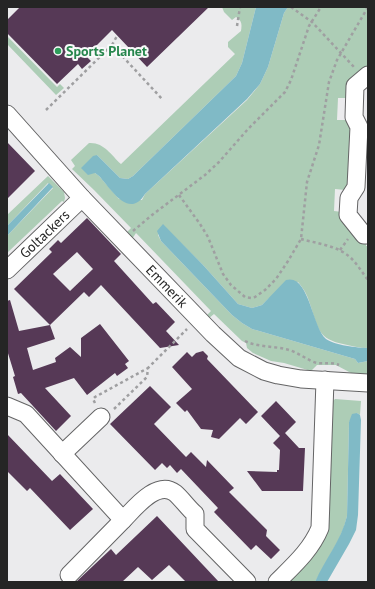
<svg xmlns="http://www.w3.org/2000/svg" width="375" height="589" font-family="'PT Sans',sans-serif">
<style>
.green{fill:#adcdb6}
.water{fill:#80bac6}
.building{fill:#563956;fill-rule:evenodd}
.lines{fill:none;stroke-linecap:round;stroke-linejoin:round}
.street-casing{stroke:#646465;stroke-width:19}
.path{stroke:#9f9fa1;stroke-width:2.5;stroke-dasharray:3 3;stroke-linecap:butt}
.street{stroke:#fff;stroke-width:17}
.leisure-dot{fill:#2e9e5b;stroke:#f9f9fa;stroke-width:1.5}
.labels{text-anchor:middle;stroke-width:4;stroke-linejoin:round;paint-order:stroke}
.leisure-label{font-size:14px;font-weight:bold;fill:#27864d;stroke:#f9f9fa;text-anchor:start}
.street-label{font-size:14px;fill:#252525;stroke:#f9f9fa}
</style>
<rect width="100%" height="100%" fill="#ebebed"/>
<path class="green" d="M222,7h34l-14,56 -6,13 -103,100 -5,3 -8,-1 -23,-23 -6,18h4l4,3 20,23 23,1 3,-6 102,-94 13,-16 8,-17 16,-54 4,-6h80v60l-21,31h-9l-1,22h10l6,7 -2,57 -6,6 -10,-1 -1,22 8,1 24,29v5h2v102c-9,0 -16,-2 -25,-4 -24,-5 -25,-15 -32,-37 -3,-10 -6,-17 -13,-25l-30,17 -6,6 -10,3 -14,-4 -34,-38 -41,-41 -5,10 3,6 71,74 10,8 10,6 103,30 3,4 10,-2v14l-17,-2 -15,-8h-19l-6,6 -27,-8 -13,-2 -18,-8 -6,-5 -1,-5 -4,-2 -28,-27 -6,5 -2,-3 5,-5 -75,-78 -4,6 -6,-6 5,-5 -37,-38 -22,-21 3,-3 -4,-6 18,-17c15,-1 22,12 32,21l114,-110 -7,-7v-5l13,-11c1,-7 1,-10 -5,-14l-4,3 -8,-8z
M7,36l50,51 3,-3 4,4 -8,7 -49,-51z
M48,176l16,16 1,6 -1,4 -2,-1 -55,52v-17l46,-48 -5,-5 -41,43v-11z
M335,399l26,2 -1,14 -3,-2 -8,9 -2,94 -3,11 -5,12 -24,43h-29c17,-17 36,-32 43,-56l4,-125z"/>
<path class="water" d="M256,7h32l-4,6 -16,54 -8,17 -13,15 -102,95c-16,26 -34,-5 -46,-18l-4,-3 -7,2 -7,-7 12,-12 4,-1 23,23 8,1 5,-3 103,-100 6,-13z
M49,183l4,4 -46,49v-10z
M163,224l41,42 34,38 14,4 10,-3 24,-25c23,-7 26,47 40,59 8,6 32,9 42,9v13l-10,2 -3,-4 -103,-30 -10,-6 -10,-8 -71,-74 -4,-10z
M357,413l3,2 1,5 -3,95 -2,15 -7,14 -22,38h-12c10,-23 26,-41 32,-66l2,-94 3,-8z"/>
<path class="building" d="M20,7h189l-62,60 -35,-37 -26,26 5,5 -9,8 -4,-5 -21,20 -50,-51v-13z
M7,142l28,29 -28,28z
M87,218l34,36 -7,7 39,43 3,-2 19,20 -9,9 13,14 -19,3 -59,-63 -12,12 -5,-5 -34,33 -36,-36 38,-37 -3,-3 9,-9 3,3zM77,252l16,17 -23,22 -17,-17z
M10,300l9,31 31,-6 5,14 -28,9 6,22 23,-8 -1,-4 15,-11 11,10v-19l19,-14 29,37 -4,3 3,4 -11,8 -2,-3 -28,22 -13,-17 -29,10 26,28 -15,15 -35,-38 -3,1 -5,-17 2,-1 -8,-26v-49z
M203,351l5,5 -1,3 51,53 -12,12 -6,-6 -21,21 -8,-2 2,-7 -12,-1 -14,-19 -2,2 -9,-9 16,-14 -20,-22 15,-15 5,5 4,-4z
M150,386l21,21 -17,17 32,33 5,-5 15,15 1,-7 27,28 -5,4 38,38 -1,6 14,14 -9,9 -15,-14 -5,5 -37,-38 4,-4 -37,-39 -4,4 -7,-8 -3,3 -5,-5 -7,7 -45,-46z
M276,401l20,21 -11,11 14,15h6l-2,43h-41l-15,-20 30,1v-2h2l1,-20 -7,-7 7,-7 -19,-20z
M7,434l45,47 8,-7 33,35 -23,21 -40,-42 -3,3 -20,-20z
M157,516l62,66h-33l-17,-17 -17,15 -14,-13 -16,15h-46l35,-33 5,6z"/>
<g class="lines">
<g class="street-casing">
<g id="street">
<path d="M368,75l-13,11 -1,31 5,10 -3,60 -7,11 -1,17 16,20h4"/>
<path id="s1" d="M7,114l75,84 131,136 26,24 25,13 14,4 23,4 67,4"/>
<path id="s2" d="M7,270l75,-72"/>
<path d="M7,406l19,8 97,106c11,-11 34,-41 52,-27 7,6 13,15 20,21v15l52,53"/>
<path d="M62,454l39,-37"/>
<path d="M69,575l54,-55"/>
<path d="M277,582c17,-17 34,-32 43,-54l5,-148"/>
</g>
</g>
<path class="path" d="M291,7l21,15 42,45
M237,26l3,-19
M112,45l5,-9
M46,110l66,-65 51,55
M179,195l21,29 8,13 15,37 8,11 14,12 6,1 4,-1 10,-7 11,-11 12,-18 13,-22 6,-57 12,-37 10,-63 8,-22 31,-53
M133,231l19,-16 53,-40 14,-13 29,-33 37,-37 6,-12 18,-54 12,-19
M301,239c14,4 32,6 45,15 9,6 15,17 22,26
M340,250l8,-11
M245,341c12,6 27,5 40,8 12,2 23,12 32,14 8,1 15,-1 22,2
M95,403l-2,-4 2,-2 53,-29
M114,409l33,-32 1,-9 39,-39"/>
<use href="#street" class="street"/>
</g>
<circle class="leisure-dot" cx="58" cy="51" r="4"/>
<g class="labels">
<g class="leisure-label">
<text x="66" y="56">Sports Planet</text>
</g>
<g class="street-label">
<text dy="5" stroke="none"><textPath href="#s2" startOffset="52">Goltackers</textPath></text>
<text dy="5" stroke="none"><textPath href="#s1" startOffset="235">Emmerik</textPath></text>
</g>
</g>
<rect width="375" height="589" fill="none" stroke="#252525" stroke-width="16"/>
</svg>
